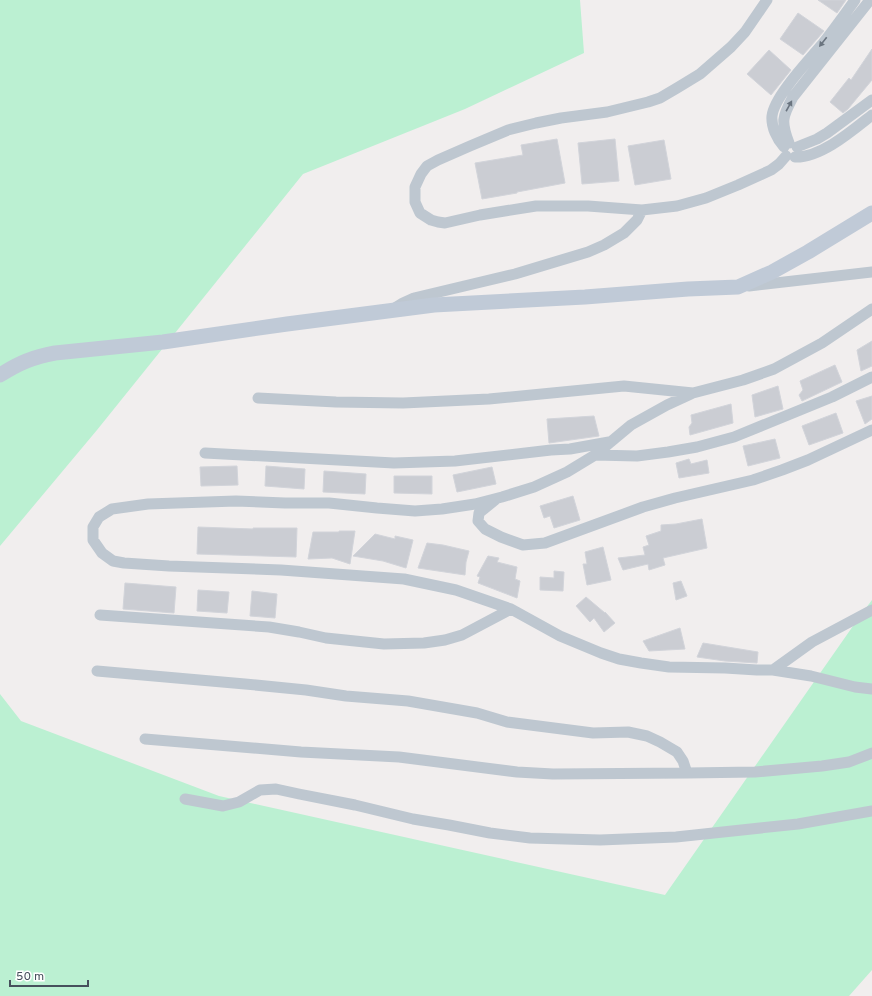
<svg xmlns="http://www.w3.org/2000/svg" width="872" height="996" font-family="Overpass,sans-serif">
<style>
.green{fill:#bbf0d2}
.building{fill:#cbcdd3;stroke:#d2d4da}
.lines{fill:none;stroke-linecap:round;stroke-linejoin:round}
.minor{stroke:#bec7d0;stroke-width:11}
.secondary{stroke:#c0cad7;stroke-width:15}
.oneway{fill:#6a747f}
</style>
<rect width="100%" height="100%" fill="#f1eeee"/>
<path class="green" d="M0,0h580l4,53 -119,56 -162,65 -206,256 -97,116z
M872,600v370l-23,26h-849v-302l21,27 198,75 446,99 195,-279z"/>
<path class="building" d="M818,0h28l-9,13z
M798,13l26,18 -21,24 -23,-16z
M872,49v31l-24,29 -5,4 -13,-11 19,-24 2,2z
M769,50l22,20 -20,25 -24,-21z
M557,139l8,44 -48,9v1l-35,6 -7,-36 48,-8 -2,-10z
M615,139l4,42 -37,3 -4,-41z
M664,140l7,39 -36,6 -7,-39z
M872,341v25l-11,5 -4,-21z
M835,365l7,17 -40,19 -3,-6 4,-5 -3,-9z
M778,386l5,23 -28,8 -3,-22z
M872,396v23l-7,5 -9,-23z
M731,404l2,19 -43,12 -1,-8 3,-4 -1,-8z
M836,413l7,20 -34,12 -7,-19z
M594,416l5,20 -50,7 -2,-24z
M775,439l5,19 -32,8 -5,-20z
M689,459l2,5 16,-4 2,13 -30,5 -3,-15z
M237,466l1,19 -37,1 -1,-19z
M266,466l39,3 -1,20 -39,-3z
M492,467l4,17 -39,8 -4,-17z
M324,471l42,3 -1,20 -42,-2z
M394,476h38v18l-38,-1z
M573,496l7,24 -26,8 -4,-12 -6,2 -4,-12z
M702,519l5,29 -44,10 2,7 -16,5 -1,-6 -25,6 -5,-12 27,-3 -2,-8 6,-2 -3,-9 15,-5v-6l15,-1z
M198,527l55,2v-1h44l-1,29 -99,-3z
M339,531h16l-5,33 -18,-6 -24,1 5,-27h26z
M375,534l20,5v-3l18,4 -7,28 -23,-7 -30,-5z
M427,543l16,2 26,6 -3,11 -1,13 -47,-7z
M603,547l8,33 -24,5 -4,-21h4l-2,-12z
M488,556l11,2 -2,4 20,5 -2,12 5,2 -3,17 -39,-15 2,-6 -3,-1z
M554,571l10,1 -1,19 -23,-1v-13l14,1z
M681,581l6,15 -11,4 -3,-17z
M125,583l51,4 -2,26 -51,-4z
M198,590l31,2 -2,21 -30,-2z
M252,591l25,3 -2,24 -25,-2z
M586,597l19,16v-1l10,11 -11,9 -10,-14 -4,4 -14,-16z
M680,628l5,21 -36,2 -6,-10z
M703,643l55,9 -1,11 -32,-2 -28,-4z"/>
<g class="lines">
<path class="minor" d="M767,0l-22,32 -14,15 -31,27 -23,14 -17,10 -12,4 -41,10 -46,6 -25,5 -28,7 -38,16 -32,14 -11,6 -6,8 -6,13v15l5,11 11,7 7,2 7,1 35,-8 56,-9h52l54,4 35,-4 29,-8 32,-13 33,-15 8,-6 7,-8
M789,143c-8,-21 -7,-26 4,-46l77,-97
M784,147c-7,-8 -13,-20 -12,-31 2,-20 39,-58 52,-74 11,-14 21,-28 31,-42
M797,147l20,-8 10,-6 45,-33
M795,157c26,1 58,-27 77,-42
M749,286l123,-14
M395,308l8,-5 11,-5 101,-24 73,-22 16,-7 20,-12 13,-13 5,-10
M872,309l-50,34 -48,26 -31,11 -50,13 -26,12 -36,20 -36,30 -28,17 -33,15 -32,10 -27,7 -33,5 -27,2 -38,-3 -48,-5h-44l-49,-2 -88,3 -36,5 -13,8 -6,10v13l9,13 11,8 11,2 45,3 112,4 123,9 52,11 55,19 49,27 41,17 18,6 22,4 28,4 56,1 32,2h16l38,6 44,11 17,2
M258,398l78,4 67,1 86,-4 135,-13 69,7
M205,453l189,10 61,-2 96,-11 19,-1 39,-7
M595,455l42,1 31,-4 29,-5 37,-10 98,-40 40,-20
M495,500l-16,13 -1,8 7,8 16,8 22,8 22,-2 98,-36 32,-9 78,-18 29,-10 26,-10 64,-30
M100,615l169,12 30,5 27,6 58,6 40,-1 21,-3 17,-5 49,-26
M773,670l39,-28 60,-32
M97,671l148,13 61,6 40,6 62,5 69,12 30,9 86,11 35,-1 19,4 13,6 17,10 6,9 4,12 68,-1 67,-6 27,-4 23,-9
M145,739l156,13 98,5 118,15 36,2 134,-1
M185,799l38,7 16,-4 21,-12 16,-1 23,5 56,11 58,14 36,6 41,8 40,5 70,2 76,-3 122,-13 74,-13"/>
<path class="secondary" d="M0,375c19,-12 33,-18 55,-22l108,-11 124,-18 147,-19 151,-8 103,-8 50,-2 34,-15 36,-20 64,-39"/>
</g>
<defs><path id="oneway-solid" d="M-6-.8H1V-3.2L6.5 0L1 3.2V.8H-6Z"/></defs>
<g class="oneway">
<use href="#oneway-solid" transform="translate(823 42) rotate(128)"/>
<use href="#oneway-solid" transform="translate(789 106) rotate(-61)"/>
</g>
<path d="M10 980v6h78v-6" fill="none" stroke="#46505c" stroke-width="2"/>
<text x="16" y="980" font-size="12" fill="#46505c" stroke="#ffffff" stroke-width="3" paint-order="stroke">50 m</text>
</svg>
